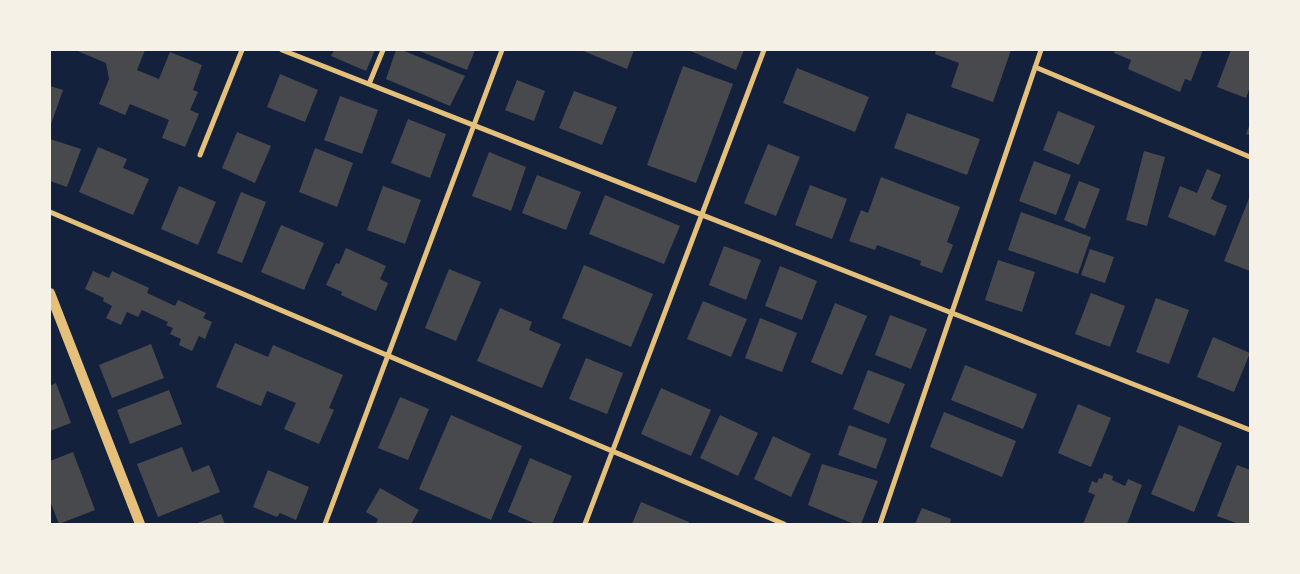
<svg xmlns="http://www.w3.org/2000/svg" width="1300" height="574" font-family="'Golos Text',sans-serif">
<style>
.building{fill:#48494c}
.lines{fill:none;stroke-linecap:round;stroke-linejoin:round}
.minor{stroke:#e5c07b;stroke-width:5}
.secondary{stroke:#e5c07b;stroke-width:10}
</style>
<rect width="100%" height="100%" fill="#14213d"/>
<path class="building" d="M75,50h70l-8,20 22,9 11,-27 32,13 -9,25 5,2 -8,18 9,4 -14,33 -23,-9 7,-18 -39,-16 -5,11 -26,-11 10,-25 -3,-16z
M334,50h41l-9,21 -35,-15z
M396,50h6l63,26 -15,30 -64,-27z
M417,50h58l-8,20z
M581,50h53l-7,19z
M688,50h56l-8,20z
M936,50h75l-18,52 -42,-15 8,-24 -24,-9z
M1115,50h88l-12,31 -6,-2 -5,13 -52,-23 3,-9 -17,-7z
M1231,50h19v37l-4,11 -29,-11z
M683,66l50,18 -37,99 -49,-18z
M797,68l72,29 -14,35 -72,-29z
M280,74l38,16 -13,32 -38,-15z
M517,80l28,11 -11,30 -29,-11z
M50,86l13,4 -13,37z
M574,91l43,16 -15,38 -43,-17z
M340,96l38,14 -16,44 -38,-14z
M1058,111l37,15 -16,39 -36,-15z
M907,113l73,26 -13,36 -73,-27z
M408,119l38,15 -16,44 -39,-15z
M1250,124v11l-4,-1z
M237,132l34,14 -16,37 -33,-15z
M50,139l31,10 -14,38 -17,-6z
M768,144l32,13 -24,59 -32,-13z
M98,147l29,12 -4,9 26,11 -16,36 -54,-23z
M315,148l38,15 -16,44 -38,-15z
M1144,151l21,6 -18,69 -21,-6z
M489,152l37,15 -15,44 -39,-15z
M1034,161l37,14 -15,40 -37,-14z
M1207,169l14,6 -10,24 16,7 -12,30 -47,-19 12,-31 17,7z
M537,175l44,17 -15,38 -44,-17z
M881,177l79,30 -13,35 6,3 -11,28 -22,-8 1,-4 -44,-16 -2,5 -26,-9 12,-31 7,3z
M1079,181l21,8 -15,40 -21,-9z
M810,185l37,14 -15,40 -37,-14z
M179,186l37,16 -18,43 -37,-16z
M383,186l38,14 -16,44 -38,-14z
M241,192l25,10 -24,61 -25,-10z
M605,195l75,31 -16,38 -75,-30z
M1250,196v75l-26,-10z
M1021,212l70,25 -13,37 -70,-24z
M281,225l43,18 -20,47 -43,-18z
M724,246l37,14 -15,40 -37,-15z
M346,248l40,18 -6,13 8,4 -12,28 -35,-16 1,-3 -16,-7 10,-22 3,1z
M1090,249l24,8 -9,26 -24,-8z
M998,260l37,12 -13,40 -37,-12z
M584,265l69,29 -22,53 -69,-29z
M780,266l37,15 -15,39 -37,-14z
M449,269l32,13 -25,59 -31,-13z
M93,271l16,7 3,-7 37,17 -2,5 28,13 3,-6 28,13 -3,5 9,4 -7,17 -6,-3 -7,15 -13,-6 2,-6 -11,-5 3,-6 -7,-3 2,-3 -26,-12 -4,7 -11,-5 -6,13 -15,-7 6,-12 -9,-5 1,-3 -19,-9z
M1091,293l34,13 -15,41 -35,-13z
M1156,298l33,12 -20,54 -33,-12z
M703,301l44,18 -16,38 -44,-18z
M835,303l32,13 -25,59 -31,-13z
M500,308l32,14 -3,8 32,14 -19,44 -65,-27z
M890,315l37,14 -16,40 -36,-14z
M760,318l37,15 -15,39 -37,-14z
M1213,337l37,16 -16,39 -37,-15z
M235,343l33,14 5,-12 70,30 -14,33 5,2 -15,34 -35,-15 12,-26 -29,-12 -6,15 -45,-19z
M151,344l13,34 -52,20 -13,-33z
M586,358l37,15 -16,41 -38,-15z
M965,365l72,29 -14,35 -72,-29z
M868,370l37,14 -16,40 -36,-15z
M56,383l15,40 -21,8v-45z
M661,388l50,22 -20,46 -50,-22z
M169,390l13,34 -52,20 -13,-34z
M400,397l29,12 -21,51 -30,-12z
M1078,404l33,14 -20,49 -33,-14z
M944,412l72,29 -14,36 -72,-30z
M451,415l71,31 -31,74 -72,-31z
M720,415l38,18 -20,43 -38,-18z
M849,425l38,14 -11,30 -38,-14z
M1179,425l43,18 -28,69 -43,-18z
M773,436l38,18 -20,43 -37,-18z
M182,447l10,25 17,-7 11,27 -62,25 -21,-53z
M73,452l22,58 -36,14 -9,-23v-40z
M530,458l42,18 -20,48h-16l-28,-12z
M822,464l56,17 -17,43h-7l-46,-19z
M1237,465l13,5v54h-11l-22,-8z
M268,470l41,17 -13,33 -16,-7 -3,4 -24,-10z
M1104,473l9,3 -1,4 13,6 3,-7 14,6 -15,39h-44l12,-29 -7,-3 4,-11 5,2 2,-5 3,1z
M380,488l39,22 -8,14h-35l2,-5 -12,-7z
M641,502l48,20 -1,2h-56z
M922,508l29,11 -1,5h-35z
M221,514l4,10h-30z"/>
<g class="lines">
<path class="minor" d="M282,50l968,380
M1035,67l215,90
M369,84l14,-34
M200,155l42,-105
M50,212l734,312
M325,524l177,-474
M585,524l179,-474
M880,524l161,-474"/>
<path class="secondary" d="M50,293l90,231"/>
</g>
<rect width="1300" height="574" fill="none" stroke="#f6f1e7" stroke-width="102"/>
</svg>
